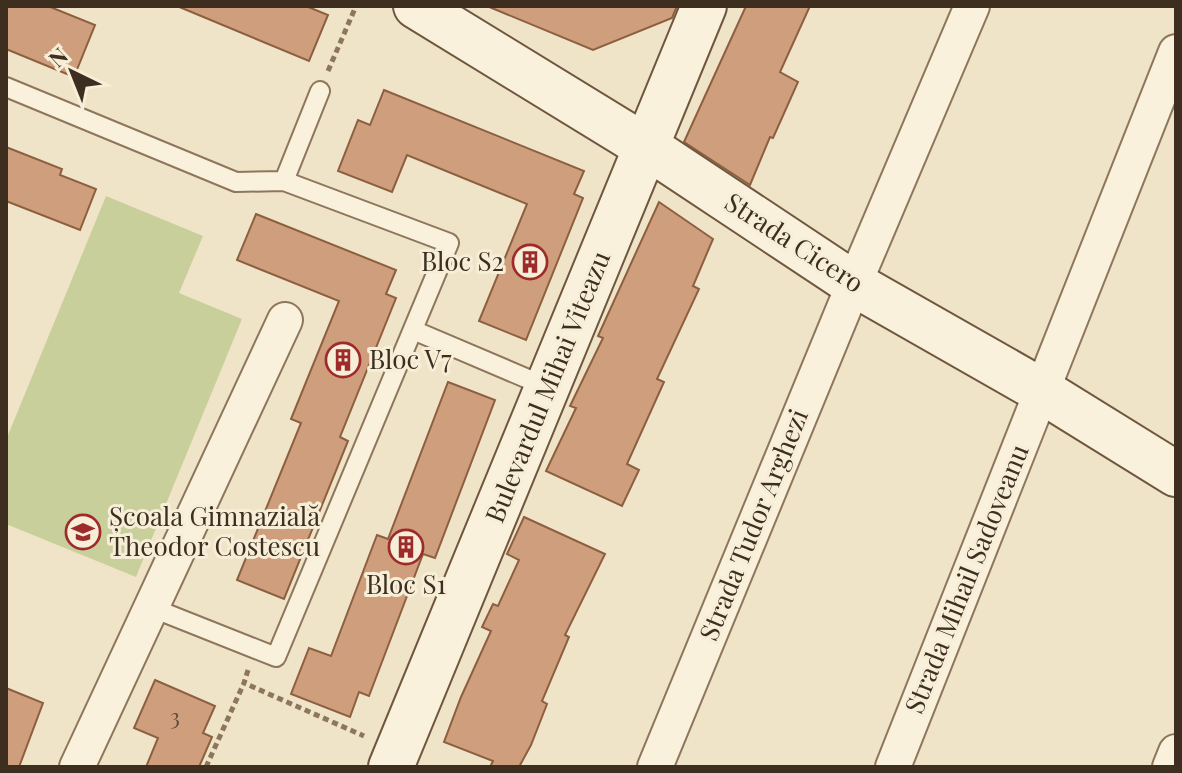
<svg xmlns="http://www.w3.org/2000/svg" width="1182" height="773" font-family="'Playfair Display',serif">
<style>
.pitch{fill:#c9cf9b}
.building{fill:#cf9f7d;stroke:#8d5f41;stroke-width:2}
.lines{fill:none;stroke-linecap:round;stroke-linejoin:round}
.lane-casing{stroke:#8d765c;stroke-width:22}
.street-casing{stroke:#8d765c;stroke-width:38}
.secondary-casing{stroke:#6f573f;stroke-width:48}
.path{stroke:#8d765c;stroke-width:5;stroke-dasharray:6 4;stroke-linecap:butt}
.lane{stroke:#faf1dc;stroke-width:18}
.street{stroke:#faf1dc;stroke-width:34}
.secondary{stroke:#faf1dc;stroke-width:44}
.labels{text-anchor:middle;stroke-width:6;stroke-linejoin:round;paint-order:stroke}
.number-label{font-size:22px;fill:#624a37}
.street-label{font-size:26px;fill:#3d2e20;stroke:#f7eed8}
.poi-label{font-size:26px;fill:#3d2e20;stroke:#f7eed8;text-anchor:start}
</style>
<rect width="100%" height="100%" fill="#f0e4c8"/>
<path class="pitch" d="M106,196l97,40 -24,57 63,26 -106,258 -130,-53v-84z"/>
<path class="building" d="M6,6h42l47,19 -21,52 -68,-28z
M177,6h129l22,9 -19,46z
M487,6h190l-5,12 -79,32z
M746,6h64l-30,66 18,10 -25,56 -3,-1 -20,48 -66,-43z
M384,90l200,81 -10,23 9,4 -57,142 -47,-19 48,-117 -120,-49 -15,37 -54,-21 20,-51 12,5z
M6,147l56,22 -2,6 36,14 -16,41 -74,-29z
M659,202l54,37 -20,47 6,3 -42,90 7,3 -37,82 12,6 -17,36 -76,-35 30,-63 -6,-2 33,-68 -5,-2z
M256,214l140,56 -10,24 10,4 -56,139 8,4 -64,158 -47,-19 64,-157 -10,-4 48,-118 -102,-41z
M448,382l47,18 -60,158 -12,-4 -54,142 -10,-4 -9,25 -59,-23 18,-46 22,8 46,-121 11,4z
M524,517l81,37 -40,81 4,2 -27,64 5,3 -16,41 -12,22h-29l3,-6 -49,-19 17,-45 30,-66 -9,-4 11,-23 5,2 21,-46 -12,-6z
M155,680l60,26 -12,27 9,4 -13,30h-53l12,-29 -24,-10z
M6,688l37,15 -24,64h-13z"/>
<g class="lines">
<g class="lane-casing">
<path id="lane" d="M6,87l230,95 48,-1 36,-90
M413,330l134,57
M150,607l126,50 173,-414 -165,-62"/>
</g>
<g class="street-casing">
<path id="street" d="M77,767l208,-447
M655,767l199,-483 118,-278
M893,767l283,-715
M1170,767l6,-15"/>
</g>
<g class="secondary-casing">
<path id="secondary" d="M416,6l248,152 190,126 188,107 134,83
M391,767l313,-761"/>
</g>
<path class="path" d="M328,71l28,-65
M248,670l-4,13 120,53
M206,767l38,-84"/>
<use href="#lane" class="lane"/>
<use href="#street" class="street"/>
<use href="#secondary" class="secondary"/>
</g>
<defs>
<g id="building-ring" transform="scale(1.8)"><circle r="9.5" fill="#f7eed8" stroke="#9e2a2b" stroke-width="1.5"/><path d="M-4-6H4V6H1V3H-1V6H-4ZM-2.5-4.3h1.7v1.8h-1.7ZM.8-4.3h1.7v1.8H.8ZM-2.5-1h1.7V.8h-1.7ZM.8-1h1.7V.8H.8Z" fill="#9e2a2b"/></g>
<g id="school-ring" transform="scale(1.8)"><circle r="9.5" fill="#f7eed8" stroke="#9e2a2b" stroke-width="1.5"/><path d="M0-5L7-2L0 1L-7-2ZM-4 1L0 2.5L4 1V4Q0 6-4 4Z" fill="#9e2a2b"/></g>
</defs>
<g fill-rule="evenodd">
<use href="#building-ring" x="530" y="262"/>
<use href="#building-ring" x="343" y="360"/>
<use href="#school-ring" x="83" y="532"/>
<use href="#building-ring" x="406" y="547"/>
</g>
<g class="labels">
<g class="number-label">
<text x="175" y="725">3</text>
</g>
<g class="street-label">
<text transform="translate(794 243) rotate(33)" y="9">Strada Cicero</text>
<text transform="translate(548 387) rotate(-68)" y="9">Bulevardul Mihai Viteazu</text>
<text transform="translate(754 525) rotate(-68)" y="9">Strada Tudor Arghezi</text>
<text transform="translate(967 579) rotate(-68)" y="9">Strada Mihail Sadoveanu</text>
</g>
<g class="poi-label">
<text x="504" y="271" text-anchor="end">Bloc S2</text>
<text x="369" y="369">Bloc V7</text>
<text x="109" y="526">Școala Gimnazială<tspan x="109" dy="30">Theodor Costescu</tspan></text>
<text x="406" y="594" text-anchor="middle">Bloc S1</text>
</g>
</g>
<rect width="1182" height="773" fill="none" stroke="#3d2e20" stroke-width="16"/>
<g transform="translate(72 72) rotate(317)" stroke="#f7eed8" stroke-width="6" paint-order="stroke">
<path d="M0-6L14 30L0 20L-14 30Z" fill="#3d2e20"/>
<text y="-12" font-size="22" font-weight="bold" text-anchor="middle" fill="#3d2e20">N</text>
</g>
</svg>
